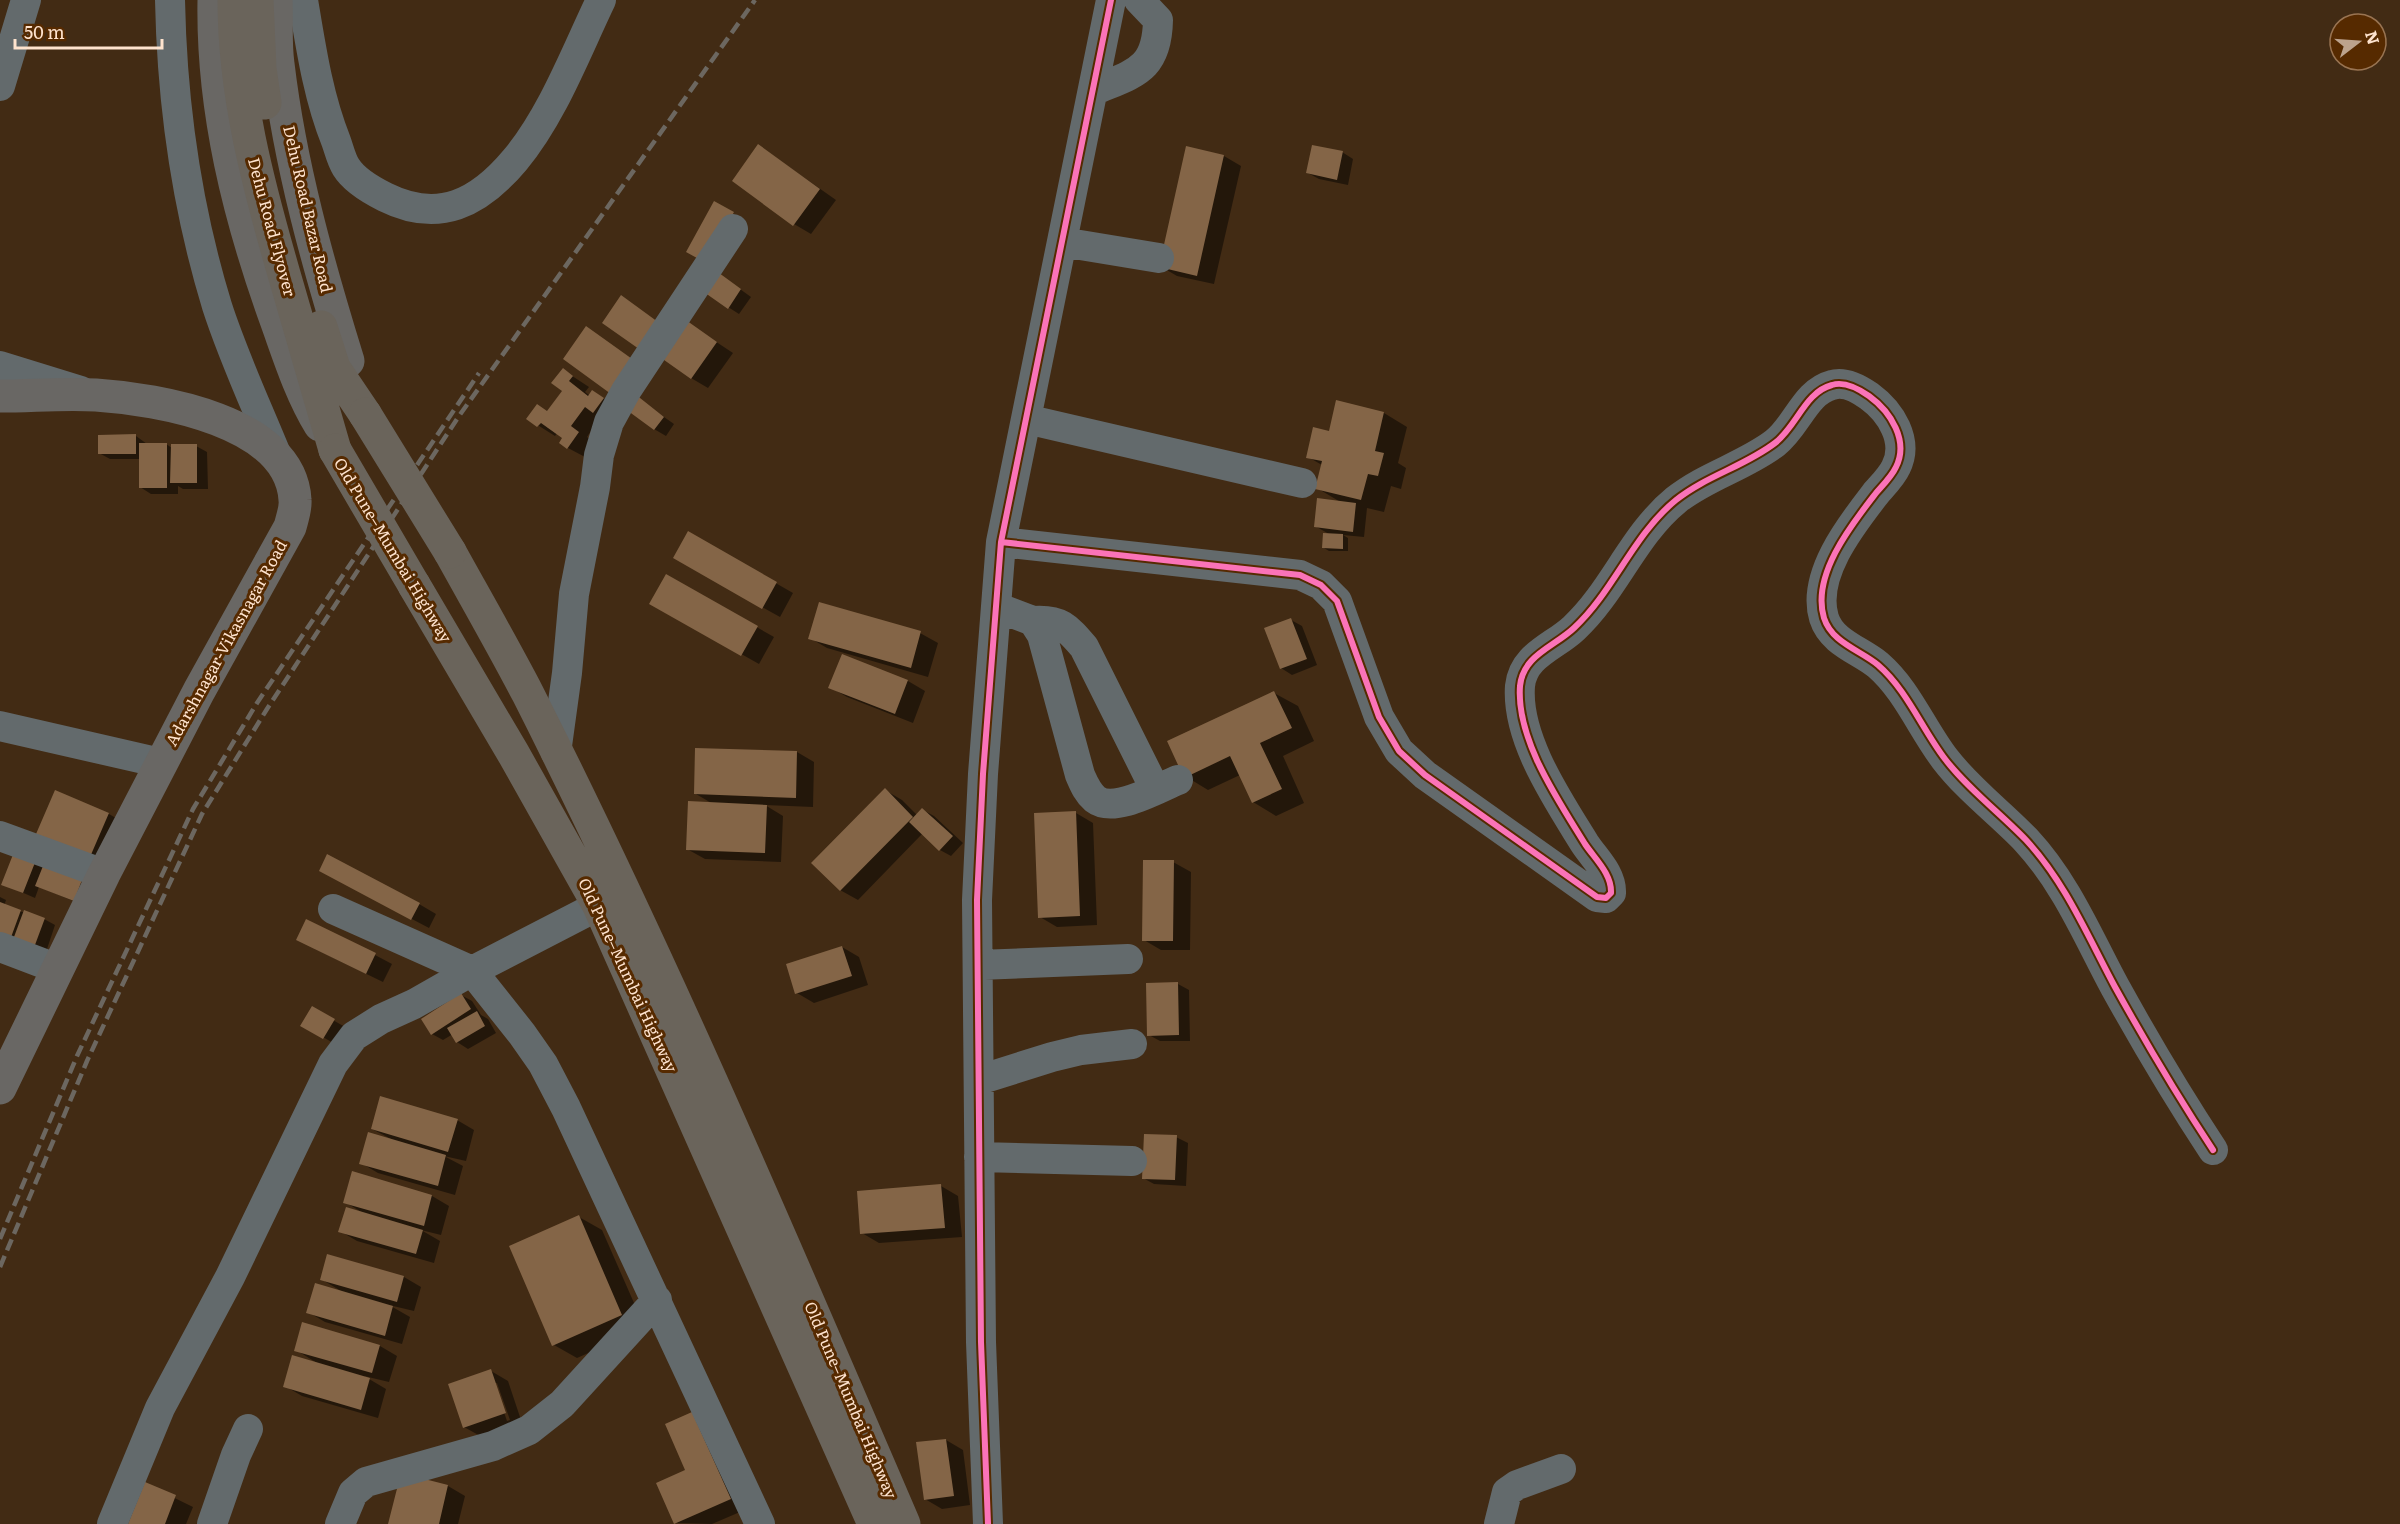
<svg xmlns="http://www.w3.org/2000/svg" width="2400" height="1524" font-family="Literata,serif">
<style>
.shadow{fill:#0007;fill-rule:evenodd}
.building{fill:#846547}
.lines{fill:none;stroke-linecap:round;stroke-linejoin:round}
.minor{stroke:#636a6c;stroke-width:30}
.major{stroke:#696764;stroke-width:33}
.highway{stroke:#6a645b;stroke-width:33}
.rail{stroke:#6c6760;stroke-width:4.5;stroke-dasharray:12 6;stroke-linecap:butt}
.highway-bridge{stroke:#6a645b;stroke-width:33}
.cycleway-casing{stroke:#562a00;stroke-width:10}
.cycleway{stroke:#fb73b8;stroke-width:6}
.labels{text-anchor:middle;stroke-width:6;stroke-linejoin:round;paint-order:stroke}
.street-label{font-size:16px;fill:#fee3ce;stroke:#562a00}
</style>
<rect width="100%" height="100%" fill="#422b14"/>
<path class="shadow" d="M759,146l77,54 -25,34 -17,-10z
M1342,152l11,7 -5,26 -29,-6 -11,-6z
M1224,156l17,10 -27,118 -37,-8 -17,-10z
M726,279l25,18 -12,17 -11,-7z
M683,320l50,33 -25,35 -17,-10z
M586,328l65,44 -17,24 40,28 -8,12 -12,-7z
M563,370l26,17 -4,5 5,4 3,-4 17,10 -23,35 8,6 -10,14 -17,-9 -4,-10 -7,-5 -2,3 -27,-17 20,-7 16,-21z
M1337,402l47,11 23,14 -9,36 8,5 -5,21 -10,-3 -7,26 -17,-4 -3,29 -21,-2 5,3v13h-19l-5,-3 5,-14 -14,-8 27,-23 -25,-15 5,-23 -14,-8 22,-24z
M136,436l11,8h19l6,4 24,-2 11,6 1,37h-25l-5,-3v8h-27l-11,-7v-28h-30l-11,-6z
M688,533l105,60 -13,24 -105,-59z
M667,576l107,61 -15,27 -108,-61z
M1291,620l11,6 15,39 -25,10 -11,-7z
M920,633l18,10 -10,34 -101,-29 -17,-10z
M842,656l66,25 17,10 -12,32 -66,-26 -17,-10z
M1274,693l24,13 16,35 -31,15 21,47 -28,13 -23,-14 -13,-27 -32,15 -23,-14z
M697,749l100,3 17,10 -1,45 -48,-2 18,11 -2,46 -76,-3 -18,-10 26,-45 -17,-10z
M885,790l17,10 15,15 6,-5 11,6 29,27 -12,13 -11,-6 -17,-17 -65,67 -18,-10z
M56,792l53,22 17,10 -18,42 -53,-23z
M1076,813l17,10 4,102 -40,2 -17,-10z
M15,854l77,34 -6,18 -47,-19 -4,11 -32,-14z
M1173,862l18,10 -1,78h-29l-17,-10z
M338,880l81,24 17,10 -7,14z
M0,897l6,3 -2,6 40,13 11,6 -11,33 -44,-21z
M842,947l17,10 9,28 -54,18 -17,-10z
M315,949l60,6 17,9 -9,18z
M1178,984l11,6 1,51h-30l-11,-6z
M461,995l11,6 9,14 7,4 8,14 -28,16 -11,-7 -4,-8 -10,6 -11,-6z
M312,1008l33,19 -10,17 -33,-19z
M457,1120l17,10 -8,31 -22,-5 19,10 -8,29 -77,-22 -17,-10 30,-24 -19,-10z
M1176,1137l12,6 -2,43 -32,-2 -11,-6z
M353,1173l79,23 17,10 -8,29 -20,-5 19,11 -6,22 -77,-22 -17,-10 23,-18 -18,-11z
M941,1186l17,10 4,41 -83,6 -17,-10z
M579,1217l23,13 43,98 -68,30 -23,-13z
M328,1255l76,22 17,10 -7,24 -25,-6 21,12 -8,27 -77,-22 -17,-10 33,-21 -20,-12z
M380,1346l17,10 -8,26 -25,-6 22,13 -8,29 -76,-22 -17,-10 32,-23 -21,-13z
M491,1371l17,10 14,42 -40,14 -18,-10zM494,1383h3l13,37 -3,1z
M692,1414l55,95 -35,15 -37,-1 12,-52z
M946,1440l17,10 7,55 -28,4 -17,-10z
M402,1475l46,11 17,10 -7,28h-68z
M146,1484l47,23 -7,17h-56z"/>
<path class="building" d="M758,144l62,45 -27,37 -61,-45z
M1312,145l31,6 -6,29 -31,-7z
M1186,146l38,9 -27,121 -38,-9z
M714,201l20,11 -28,51 -20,-11z
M715,270l26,19 -13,20 -27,-19z
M621,295l37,27 -19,27 -37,-26z
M683,318l34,24 -26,37 -34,-24z
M586,326l49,35 -24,33 -48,-35z
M563,368l10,8 -4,5 19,15 4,-6 12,8 -11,15 -8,-6 -14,19 8,6 -12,17 -8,-6 3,-5 -21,-15 -4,4 -11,-8 11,-15 10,7 15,-20 -11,-8z
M635,394l29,23 -10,13 -30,-22z
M1336,400l48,12 -9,39 9,2 -6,23 -10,-2 -7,26 -46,-11 7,-28 -16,-3 7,-31 16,4z
M136,434v20h-38v-19z
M139,443h28v45h-28z
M171,444h26v39h-27z
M1317,498l39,5 -3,29 -39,-5z
M688,531l89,51 -15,27 -89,-51z
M1323,533l20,1v15l-21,-1z
M666,574l92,52 -17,30 -92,-52z
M819,602l102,29 -10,37 -103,-29z
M1291,618l16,41 -27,10 -16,-41z
M842,654l66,26 -13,34 -67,-26z
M1274,691l18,37 -32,15 22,46 -30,14 -22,-47 -46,22 -17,-37z
M695,748l102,3 -1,47 -102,-4z
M885,788l28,29 -73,74 -29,-28z
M55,790l54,23 -19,44 -54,-23z
M688,801l79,4 -2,48 -79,-3z
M922,808l31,28 -14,15 -30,-29z
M1076,811l4,105 -42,2 -4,-105z
M14,852l22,8 -13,33 -22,-8z
M327,854l93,49 -9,17 -92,-49z
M1143,860h31l-1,81h-31z
M43,866l39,14 -8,21 -39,-15z
M0,902l21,8 -11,30 -10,-4z
M24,910l21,8 -13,35 -21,-8z
M306,919l70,34 -10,21 -70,-34z
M842,946l10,30 -57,18 -9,-30z
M1178,982l1,53 -32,1 -1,-53z
M461,993l10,16 -40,26 -10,-16z
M312,1006l23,13 -12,20 -23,-13z
M477,1011l8,15 -29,17 -9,-15z
M380,1096l78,23 -10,33 -77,-23z
M368,1132l78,23 -8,31 -79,-22z
M1144,1134l33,1 -2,45 -33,-1z
M352,1171l80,24 -8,31 -81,-23z
M941,1184l4,44 -85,6 -3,-43z
M346,1207l77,23 -7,24 -78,-22z
M579,1215l43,100 -70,31 -43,-100z
M327,1254l77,22 -7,26 -77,-22z
M315,1283l78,23 -8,30 -79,-23z
M302,1322l78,23 -8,28 -78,-22z
M292,1355l78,23 -9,32 -78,-23z
M491,1369l15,44 -43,15 -15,-44z
M692,1412l39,87 -57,25 -18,-41 29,-13 -20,-46z
M946,1439l8,57 -30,4 -8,-58z
M401,1473l47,12 -9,39h-51z
M145,1482l31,13 -11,29h-37z"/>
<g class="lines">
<path class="minor" d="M170,0c2,102 17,208 47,306 16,50 39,99 59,148
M303,0c8,48 15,96 33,141 3,8 5,18 10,26 8,13 25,23 39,30 54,27 94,6 130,-37 37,-44 61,-108 86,-160
M0,86l26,-86
M1093,91c41,-18 64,-20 65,-71l-19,-20
M1062,242l97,16
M0,366l81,25
M1026,419l276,64
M1001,542l299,33 21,10 16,16 42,116 20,34 26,24 172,122 9,1 5,-5c1,-19 -16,-34 -26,-49 -27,-44 -69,-105 -65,-158 3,-31 34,-39 54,-58 40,-37 59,-93 102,-128 30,-24 69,-34 99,-57 22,-17 30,-51 57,-58 12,-4 27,4 37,11 22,16 40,45 27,71 -4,9 -13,18 -20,26 -24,31 -65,82 -52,125 8,25 36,32 54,47 29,25 44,64 67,94 23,30 55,54 81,81 40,43 62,97 89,147 31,56 63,110 98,163
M996,607l37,14 9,14 38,140c4,9 7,17 15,24 19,15 63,-11 83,-19
M1033,621c27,-2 34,6 51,26l71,142
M0,726l161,37
M556,753l11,-80 7,-79 21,-107 4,-32 10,-33 17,-31 107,-162
M0,836l104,38
M333,909l139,62 50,63 21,30 23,44 194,416
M0,947l58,22
M978,965l150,-6
M979,1080l73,-23 29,-7 51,-6
M979,1157l153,4
M112,1524l48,-116 70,-131 103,-213 21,-28 27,-17 33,-15 58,-33 147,-76
M212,1524l24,-69 12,-26
M340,1524l13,-31 13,-11 127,-36 36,-16 33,-26 95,-104
M988,1524l-7,-182 -4,-442 6,-126 18,-232 110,-542
M1499,1524l8,-32 10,-7 44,-16"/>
<path class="major" d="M214,0c-2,110 25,217 62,320 13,36 24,72 44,105
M276,0c1,21 -1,43 2,64 12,101 40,200 70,297
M0,396c32,0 65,-3 96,-1 62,4 195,26 199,105 1,8 -3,19 -5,27l-91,164 -95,183 -104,214"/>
<path class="highway" d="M234,0c0,94 24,184 50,274 17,58 34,117 51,176
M257,0l3,69 5,34
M321,327l13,41 31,46
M450,552c26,47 53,94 78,142 137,271 256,551 376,830
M414,585l99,168 86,153 275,618"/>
<path class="rail" d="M0,1239l77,-183 116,-247 64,-106 222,-330
M0,1267l87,-206 115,-247 65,-105 192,-293 296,-416"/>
<path class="highway-bridge" d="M365,414l85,138
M335,450l79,135"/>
<g class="cycleway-casing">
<path id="cycleway" d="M1001,542l299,33 21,10 16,16 42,116 20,34 26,24 172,122 9,1 5,-5c1,-19 -16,-34 -26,-49 -27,-44 -69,-105 -65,-158 3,-31 34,-39 54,-58 40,-37 59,-93 102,-128 30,-24 69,-34 99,-57 22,-17 30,-51 57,-58 12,-4 27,4 37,11 22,16 40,45 27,71 -4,9 -13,18 -20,26 -24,31 -65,82 -52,125 8,25 36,32 54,47 29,25 44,64 67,94 23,30 55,54 81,81 40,43 62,97 89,147 31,56 63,110 98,163
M988,1524l-7,-182 -4,-442 6,-126 18,-232 110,-542"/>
</g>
<use href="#cycleway" class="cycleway"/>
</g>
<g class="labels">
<g class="street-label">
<text transform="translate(308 209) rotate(77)" y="6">Dehu Road Bazar Road</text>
<text transform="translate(272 227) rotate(75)" y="6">Dehu Road Flyover</text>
<text transform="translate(393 550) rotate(59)" y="6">Old Pune–Mumbai Highway</text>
<text transform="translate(226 643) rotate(-61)" y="6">Adarshnagar-Vikasnagar Road</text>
<text transform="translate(628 975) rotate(65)" y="6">Old Pune–Mumbai Highway</text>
<text transform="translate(851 1400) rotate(67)" y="6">Old Pune–Mumbai Highway</text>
</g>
</g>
<g transform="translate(2358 42) rotate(73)"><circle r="28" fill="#562a00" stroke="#997452" stroke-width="1.5"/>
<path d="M0-4.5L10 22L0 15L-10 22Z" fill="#bca38d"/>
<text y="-9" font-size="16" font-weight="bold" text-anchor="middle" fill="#fee3ce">N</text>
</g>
<path d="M15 39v9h147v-9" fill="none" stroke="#fee3ce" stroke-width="3"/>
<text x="24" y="39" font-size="18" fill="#fee3ce" stroke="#562a00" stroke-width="4.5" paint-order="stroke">50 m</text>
</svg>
